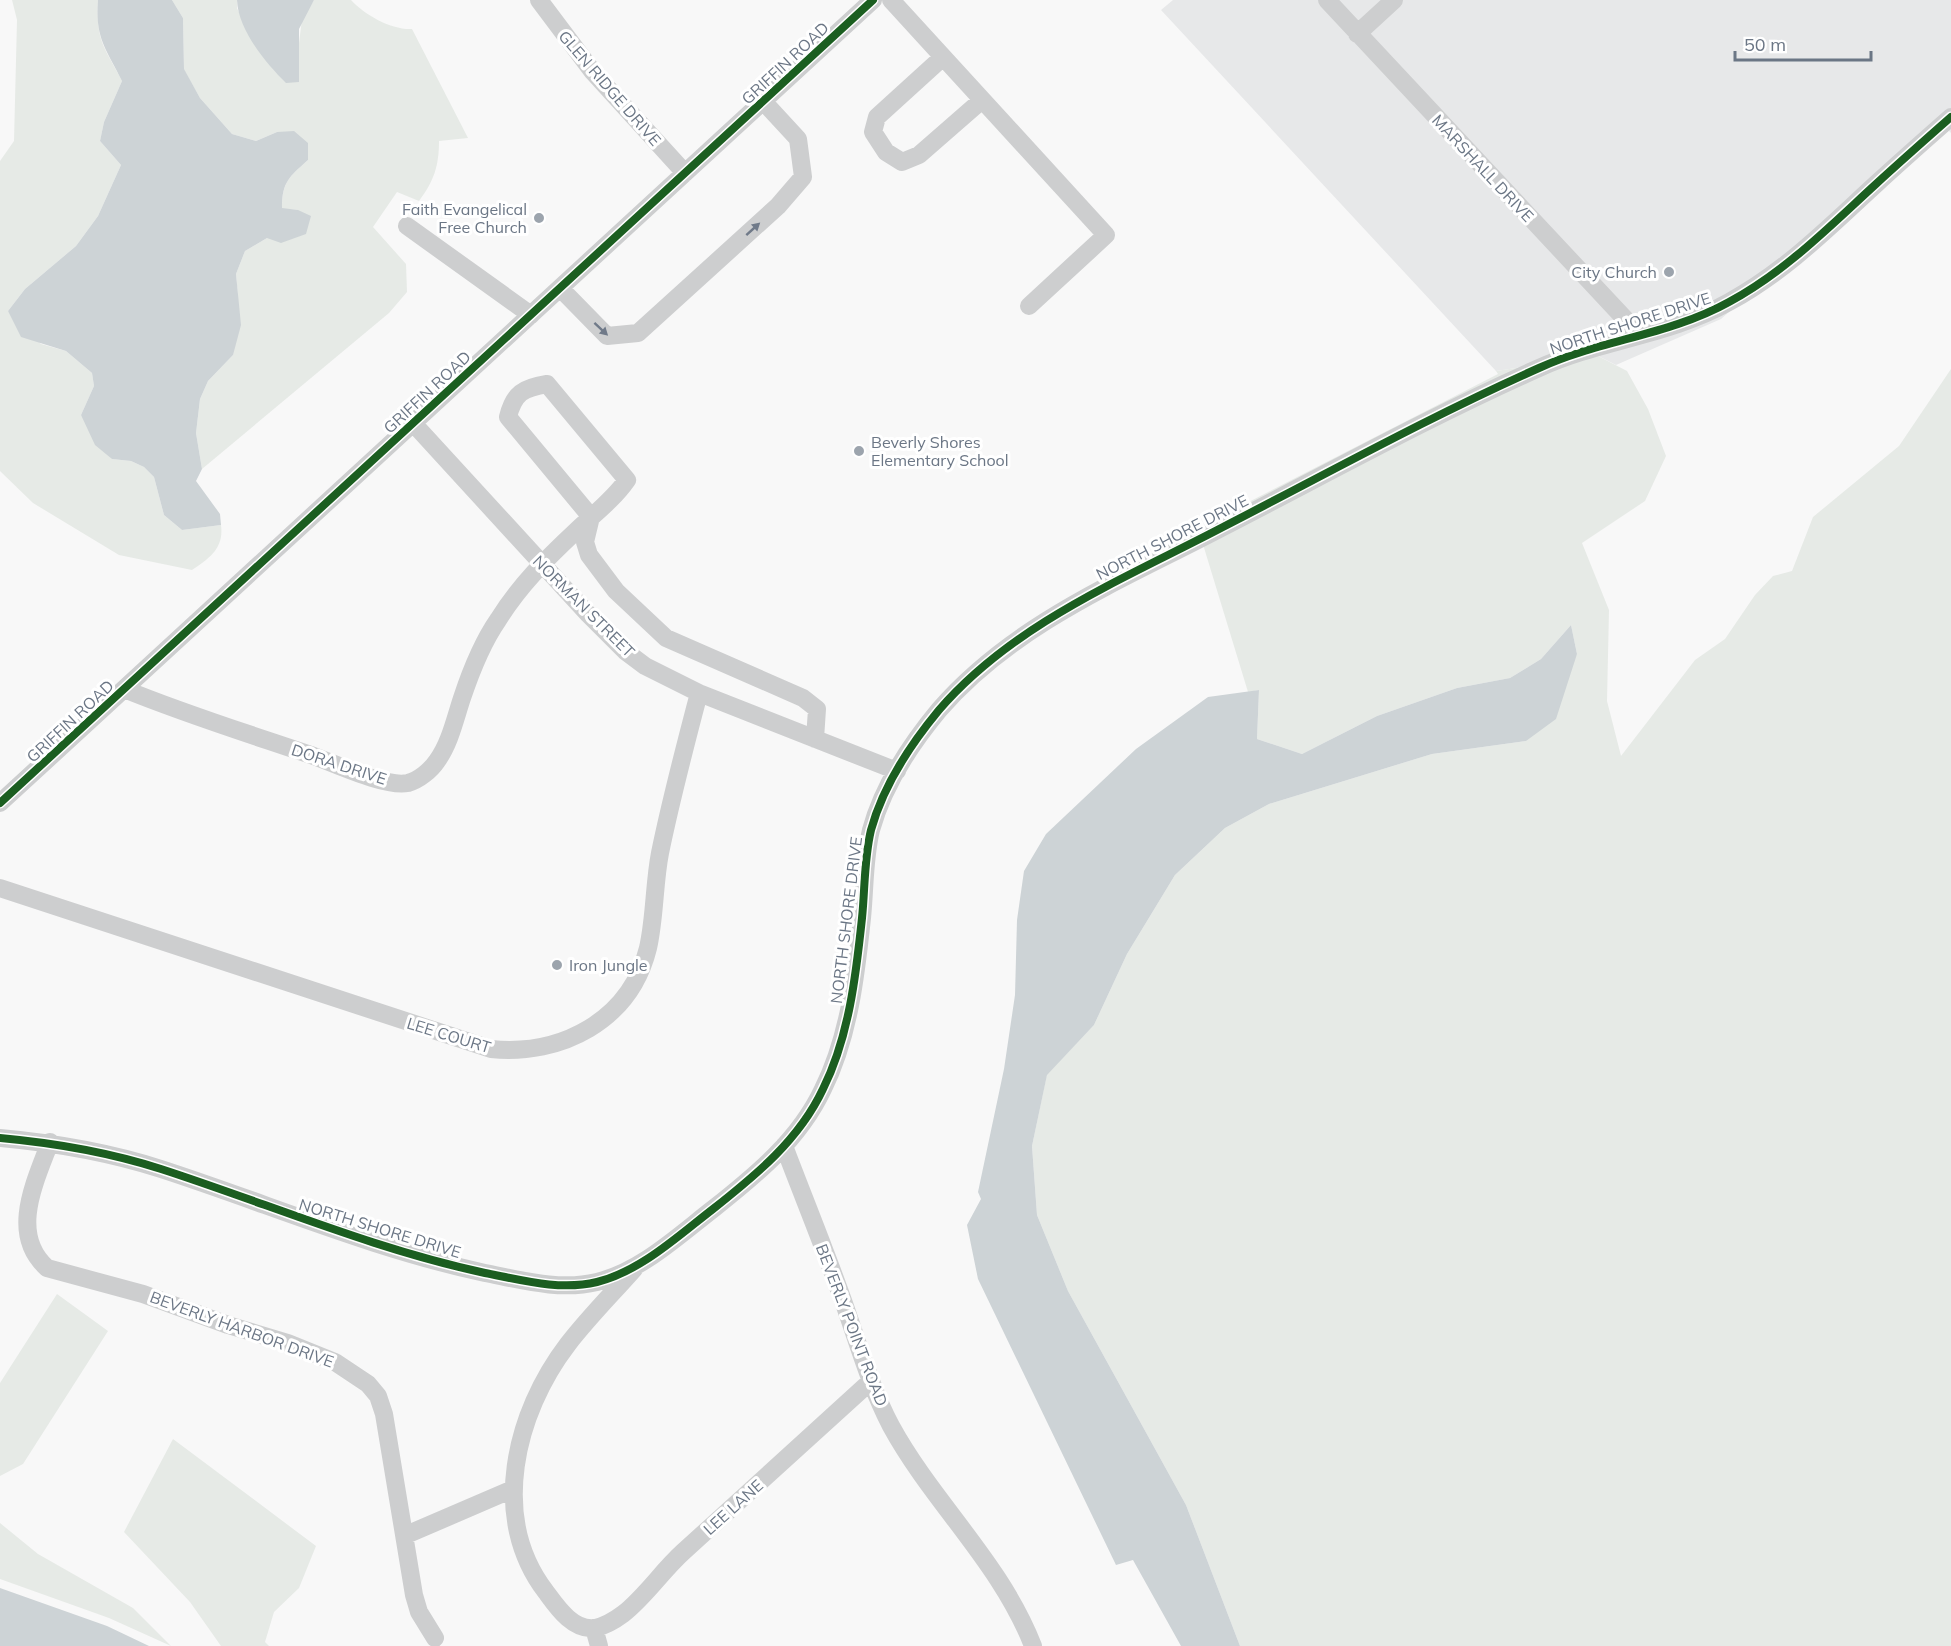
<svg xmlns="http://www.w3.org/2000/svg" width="1951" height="1646" font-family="Mulish,sans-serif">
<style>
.built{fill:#e7e8e9}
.green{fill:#e6eae6}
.water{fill:#cdd3d6}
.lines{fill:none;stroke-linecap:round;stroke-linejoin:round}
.minor{stroke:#cdcecf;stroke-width:18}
.cycleway-casing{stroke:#fff;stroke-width:11}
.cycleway{stroke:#1b5e20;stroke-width:8}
.oneway{fill:#707a89}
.poi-dot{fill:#9ca4ad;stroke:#fff;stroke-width:2}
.labels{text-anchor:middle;stroke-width:6;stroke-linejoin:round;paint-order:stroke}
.street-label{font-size:16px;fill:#6b7685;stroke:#fff}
.poi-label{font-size:16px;fill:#6b7685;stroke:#fff;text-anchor:end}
</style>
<rect width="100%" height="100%" fill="#f8f8f8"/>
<path class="built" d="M1173,0h778v133l-8,-8 -222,194 -105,46 -18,-9 -102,15 -335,-361z"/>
<path class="green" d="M12,0h86c-2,42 6,46 24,81l-18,41 -4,19 21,24 -23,51 -22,30 -51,43 -17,22 33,33 25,7 26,22 2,13 -13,29 31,44 19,2 13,6 10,10 10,38 18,15 39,-5c3,23 -11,33 -29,45l-73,-15 -86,-52 -33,-32v-310l14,-20 3,-121z
M172,0h65v8l10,22 52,13 3,-24 12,-19h37c14,15 40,30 61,29l56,109 -29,3c0,25 -5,40 -20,60l-22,-9 -24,35 33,37 1,28 -18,21 -187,156 -6,-36 4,-34 8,-18 25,-26 5,-59 -2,-22 9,-23 22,-13 31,-28 -16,-1c0,-27 7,-32 26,-49l-31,-28 -21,9 -24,-7 -32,-36 -16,-28 -1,-52z
M1598,356l29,15 21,38 18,47 -21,45 -63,42 27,67 -2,91 14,55 74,-96 30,-21 30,-44 18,-19 19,-5 21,-54 86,-71 52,-77v1277h-711l-54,-141 -118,-214 -31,-76 -5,-69 15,-72 47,-49 33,-71 48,-79 50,-47 44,-24 163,-50 94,-13 51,-87 -6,-29 -30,34 -31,19 -53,10 -80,28 -75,38 -45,-15 2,-49 -11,2 -50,-164 300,-154 -2,-3z
M57,1294l51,37 -85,133 -23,12v-93z
M173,1439l143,107 -17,42 -25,24 -9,30 4,4h-48l-31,-44 -66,-70z
M0,1523l38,31 95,54 38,38 -62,-28 -109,-39z"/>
<path class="water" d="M98,0h74l11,18 1,51 16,29 32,36 24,7 21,-9 17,-1 14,12v17c-19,17 -26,22 -26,48l16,2 13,6 -5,18 -25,9 -14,-5 -22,13 -9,23 5,51 -8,30 -25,26 -8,18 -4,34 6,36 -6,12 24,33 1,11 -39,5 -18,-15 -10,-38 -10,-10 -13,-6 -19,-2 -17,-14 -14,-30 13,-29 -2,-13 -26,-22 -45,-14 -13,-26 17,-22 51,-43 22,-30 23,-51 -21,-24 4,-19 18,-41c-16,-33 -27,-42 -24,-81z
M237,0h77l-15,29v53l-13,1c-20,-20 -48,-53 -49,-83z
M1571,625l6,29 -21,65 -30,22 -94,13 -163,50 -44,24 -50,47 -48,79 -33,71 -47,50 -15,71 5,69 31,76 118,214 54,141h-59l-48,-86 -17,5 -138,-286 -11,-54 14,-26 -3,-7 26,-123 11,-74 2,-75 7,-49 22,-37 90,-85 72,-52 51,-7 -2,49 45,15 75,-38 80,-28 53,-10 31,-19z
M0,1588l107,38 42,20h-149z"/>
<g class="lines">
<path class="minor" d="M539,0l54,72 92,101
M891,0l215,235 -77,71
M1327,0l313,335
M1357,34l37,-34
M943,57l-66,60 -4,15 13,20 16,10 17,-7 63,-55
M407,226l124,89
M560,288l47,48 31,-3 140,-127 25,-29 -5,-38 -35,-38
M413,423l175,191 37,37 20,15 54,27 198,78
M124,689c61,25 122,44 184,65 24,8 77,34 100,29 11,-3 23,-13 29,-22 13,-18 18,-42 25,-63 9,-27 20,-55 36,-78 21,-34 49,-62 78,-89 17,-16 37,-31 51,-51l-80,-96c-24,4 -33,9 -39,33l83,100 -6,25 4,13 27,36 50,47 137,60 14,11 -2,30
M0,803l873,-803
M0,888l491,161c70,7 139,-28 157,-101 7,-31 6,-64 12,-95 11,-54 25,-107 39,-160
M0,1138c55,5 108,14 161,31 108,35 212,80 324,104 36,7 75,18 112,9 44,-11 81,-46 116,-73 43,-34 86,-69 110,-120 26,-52 33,-114 39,-171 3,-29 2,-59 9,-88 12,-44 39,-85 68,-120 75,-87 185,-131 284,-183 105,-54 208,-111 316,-159 61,-28 131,-33 190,-66 57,-31 100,-75 147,-118 25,-23 50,-45 75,-67
M50,1142c-15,40 -41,92 -3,126l96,26 85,31 60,18 47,19 33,22 10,12 6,18 30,181 5,17 16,26
M784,1146c19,50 39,99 57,149 16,44 28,89 50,131 42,77 110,137 142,220
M634,1269c-22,25 -46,49 -66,75 -53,69 -79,174 -22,248 11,15 27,39 49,36 10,-2 20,-8 28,-14 22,-17 39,-43 60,-62 62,-57 125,-114 188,-171
M406,1535l107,-46
M594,1628l5,18"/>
<g class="cycleway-casing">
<path id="cycleway" d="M0,803l873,-803
M0,1138c55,5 108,14 161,31 108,35 212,80 324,104 36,7 75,18 112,9 44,-11 81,-46 116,-73 43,-34 86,-69 110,-120 26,-52 33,-114 39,-171 3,-29 2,-59 9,-88 12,-44 39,-85 68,-120 75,-87 185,-131 284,-183 105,-54 208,-111 316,-159 61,-28 131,-33 190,-66 57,-31 100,-75 147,-118 25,-23 50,-45 75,-67"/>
</g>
<use href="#cycleway" class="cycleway"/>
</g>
<defs><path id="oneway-solid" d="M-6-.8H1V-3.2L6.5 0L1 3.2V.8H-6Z" transform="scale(1.5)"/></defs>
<g class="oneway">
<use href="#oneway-solid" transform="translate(753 229) rotate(-42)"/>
<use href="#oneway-solid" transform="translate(601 329) rotate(43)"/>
</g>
<g class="poi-dot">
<circle cx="539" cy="218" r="6"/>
<circle cx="1669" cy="272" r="6"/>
<circle cx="859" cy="451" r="6"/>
<circle cx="557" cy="965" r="6"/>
</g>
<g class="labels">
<g class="street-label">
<text transform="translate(785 63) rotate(-43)" y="6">GRIFFIN ROAD</text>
<text transform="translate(610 88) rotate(49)" y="6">GLEN RIDGE DRIVE</text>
<text transform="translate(1483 168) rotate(47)" y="6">MARSHALL DRIVE</text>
<text transform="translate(1630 323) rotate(-18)" y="6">NORTH SHORE DRIVE</text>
<text transform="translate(427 392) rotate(-43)" y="6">GRIFFIN ROAD</text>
<text transform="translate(1172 537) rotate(-27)" y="6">NORTH SHORE DRIVE</text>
<text transform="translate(584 606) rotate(45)" y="6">NORMAN STREET</text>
<text transform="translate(70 721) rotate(-43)" y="6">GRIFFIN ROAD</text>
<text transform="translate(339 764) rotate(18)" y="6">DORA DRIVE</text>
<text transform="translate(846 920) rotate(-83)" y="6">NORTH SHORE DRIVE</text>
<text transform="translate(449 1035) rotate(17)" y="6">LEE COURT</text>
<text transform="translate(380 1228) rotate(17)" y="6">NORTH SHORE DRIVE</text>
<text transform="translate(852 1325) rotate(69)" y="6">BEVERLY POINT ROAD</text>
<text transform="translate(242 1329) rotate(20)" y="6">BEVERLY HARBOR DRIVE</text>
<text transform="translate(733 1507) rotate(-42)" y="6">LEE LANE</text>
</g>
<g class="poi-label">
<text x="527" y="215">Faith Evangelical<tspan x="527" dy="18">Free Church</tspan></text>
<text x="1657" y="278">City Church</text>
<text x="871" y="448" text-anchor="start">Beverly Shores<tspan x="871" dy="18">Elementary School</tspan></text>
<text x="569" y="971" text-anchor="start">Iron Jungle</text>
</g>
</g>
<path d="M1735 51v9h136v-9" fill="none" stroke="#6b7685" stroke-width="3"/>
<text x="1744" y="51" font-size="18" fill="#6b7685" stroke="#ffffff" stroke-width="4.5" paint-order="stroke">50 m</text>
</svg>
